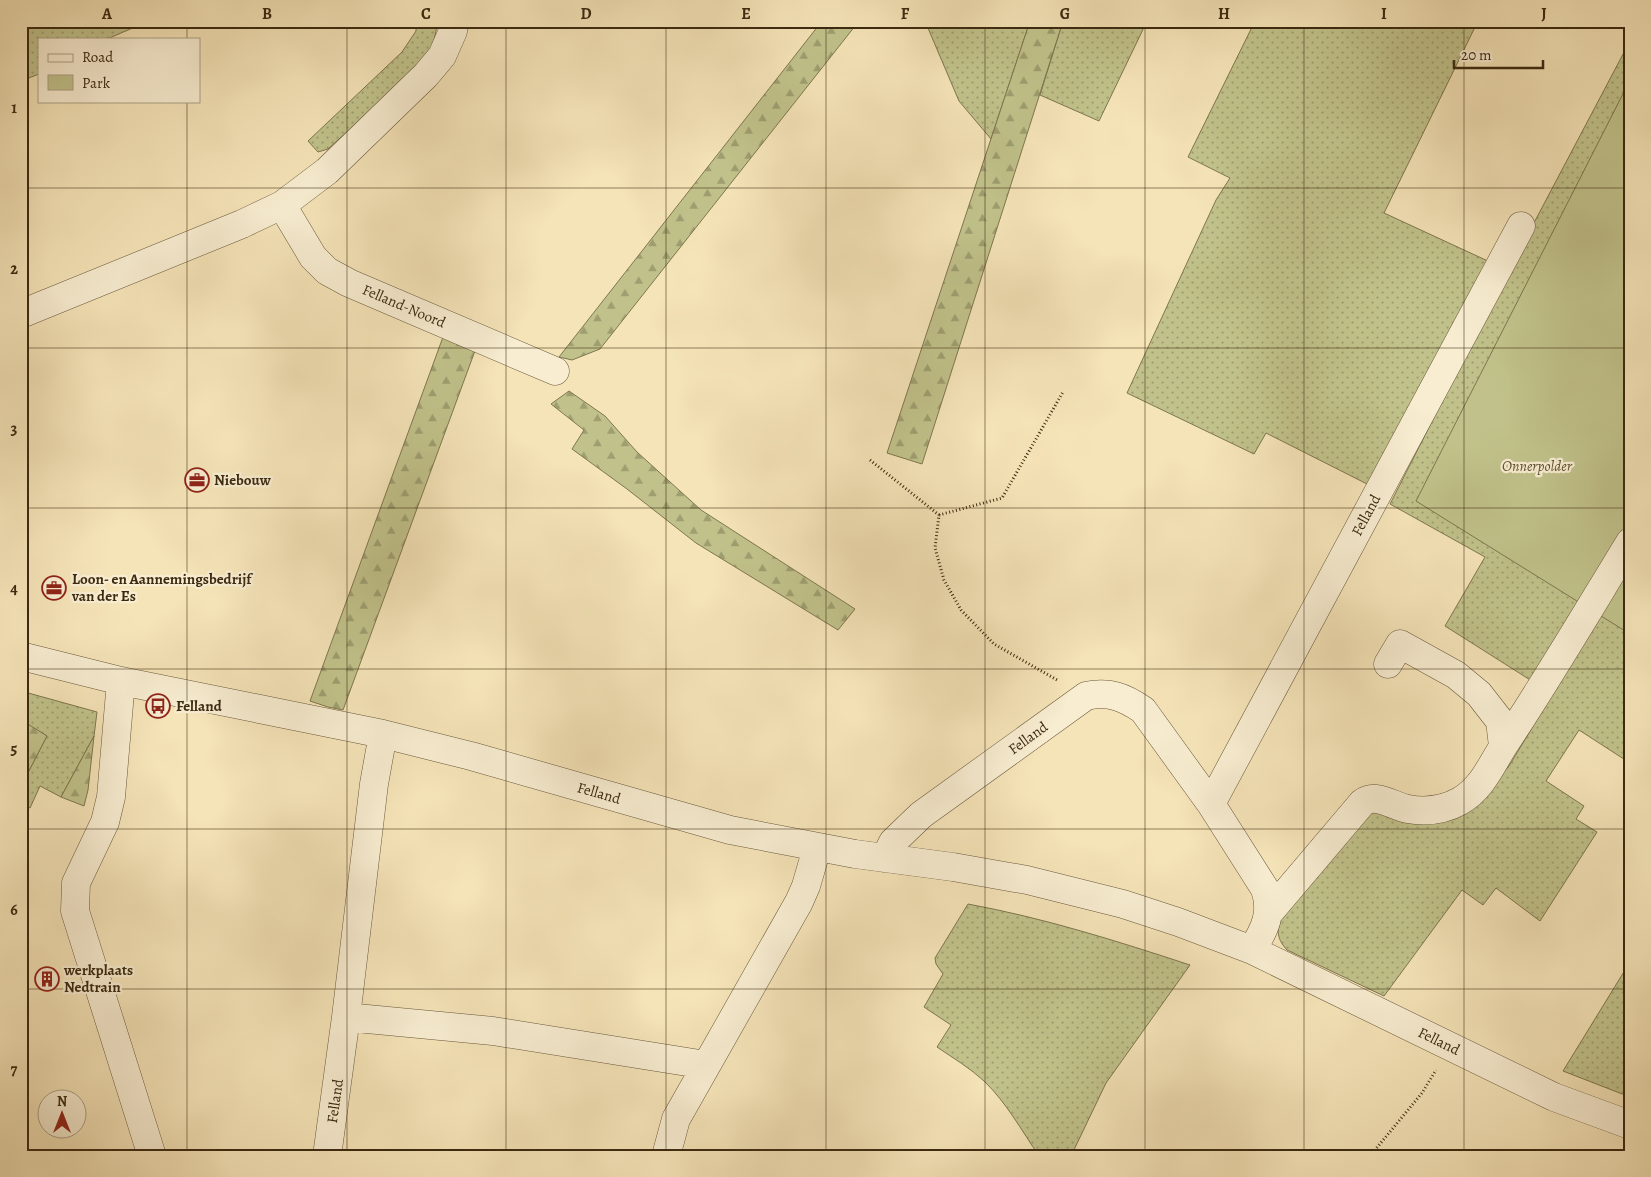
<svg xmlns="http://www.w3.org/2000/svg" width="1651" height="1177" font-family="Alegreya,serif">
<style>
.grass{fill:url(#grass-dots);stroke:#7e764e}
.forest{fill:url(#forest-firs);stroke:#7e764e}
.green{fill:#c1c28b;stroke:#7e764e}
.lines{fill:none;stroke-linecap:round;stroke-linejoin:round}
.minor-casing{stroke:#6a583b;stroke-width:29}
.path{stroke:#3b2a11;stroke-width:3;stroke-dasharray:1 2.5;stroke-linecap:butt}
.minor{stroke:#f8edd1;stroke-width:28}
.grid{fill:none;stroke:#3b2a11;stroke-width:1;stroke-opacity:0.55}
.labels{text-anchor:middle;stroke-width:4.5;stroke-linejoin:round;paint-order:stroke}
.street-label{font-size:15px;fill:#3b2a11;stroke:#f8edd1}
.park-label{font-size:15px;font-style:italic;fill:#5c5030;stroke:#f8edd1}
.poi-label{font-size:15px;font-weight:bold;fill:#3b2a11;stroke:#f8edd1;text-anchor:start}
.neatline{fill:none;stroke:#3b2a11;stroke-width:2}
.grid-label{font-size:16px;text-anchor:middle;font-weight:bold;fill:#3b2a11}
</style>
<defs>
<pattern id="grass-dots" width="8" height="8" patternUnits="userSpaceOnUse" patternTransform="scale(1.25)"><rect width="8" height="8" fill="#c1c28b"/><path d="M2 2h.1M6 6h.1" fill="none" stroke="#9e9e70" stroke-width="1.8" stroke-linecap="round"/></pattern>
<pattern id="forest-firs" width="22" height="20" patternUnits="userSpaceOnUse" patternTransform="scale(1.25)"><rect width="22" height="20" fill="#c1c28b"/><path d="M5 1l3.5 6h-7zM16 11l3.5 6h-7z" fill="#9e9e70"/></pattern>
</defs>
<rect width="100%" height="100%" fill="#f5e4b8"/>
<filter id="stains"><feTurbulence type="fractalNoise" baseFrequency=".004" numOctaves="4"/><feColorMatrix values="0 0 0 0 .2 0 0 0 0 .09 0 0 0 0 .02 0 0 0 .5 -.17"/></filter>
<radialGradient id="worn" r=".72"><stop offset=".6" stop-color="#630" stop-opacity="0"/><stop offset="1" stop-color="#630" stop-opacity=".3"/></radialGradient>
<path class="grass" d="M21,21h128l-42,18h-68v35l-18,7z
M416,21h22l-6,29 -9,13 -95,86 -10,3 -10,-11 94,-89 14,-21z
M925,21h105l-39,118 -32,-38z
M1063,21h84l-48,100 -59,-26z
M1255,21h223l-94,192 106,49 -119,224 -105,-53 -12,21 -127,-61 89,-193 14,-22 -42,-21z
M1630,41v484l-95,158 -90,-57 40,-69 -95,-53 127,-249z
M1630,566v197l-51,-33 -33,51 38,25 -8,13 21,13 -57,89 -44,-33 -13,17 -21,-15 -78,106 -97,-46c-10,-11 -11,-19 -5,-33l86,-107 111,-11 30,-33z
M21,691l76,21 -3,24 -33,61 -21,-11 -10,22 -9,-5v-17l26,-50 -24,-14 -2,3z
M968,904c76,14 149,37 222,61l-84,118 -35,73h-32c-17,-25 -33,-54 -55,-75 -14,-13 -31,-23 -47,-34l14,-22 -27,-18 19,-33 -7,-10 -1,-6z
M1630,962v135l-67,-26z"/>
<path class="forest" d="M822,21h37l-259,328 -28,11 -13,-3z
M1030,21h33l-141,443 -35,-11z
M443,337l33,11 -133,362 -15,-3 -18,-6z
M569,391l36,25 32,36 64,58 154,99 -17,21 -142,-87 -69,-54 -55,-40 12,-19 -33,-26z
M23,721l24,15 -26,50v-61z
M94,736l-6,54 -4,16 -23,-9z"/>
<path class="green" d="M1630,80v554l-214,-133z"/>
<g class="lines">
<g class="minor-casing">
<path id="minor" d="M282,205l31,52 14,14 22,12 206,88
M21,314l221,-90 40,-19 45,-34 99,-96 16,-19 11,-25 1,-10
M21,656l100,25 262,53 88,22 259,74 125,24 98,13 74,13 96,24 55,18 74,28 302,147 76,28
M1388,664l12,-20 56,31 23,19 21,27 3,25
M121,681l-10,116 -6,25 -29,61 -1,28 77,245
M1211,804l310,-578
M885,858l8,-16 28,-27 165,-119c23,-5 38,1 57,14l68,94 54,85c8,24 0,40 -13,61
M1268,914l94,-111c15,-11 30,3 46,6 17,3 36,1 52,-8 23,-13 32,-38 46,-59 43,-65 83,-133 124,-200
M346,1017l147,14 213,34
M327,1156l19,-139 28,-233 9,-50
M666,1156l10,-37 123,-217 7,-16 11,-38"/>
</g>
<path class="path" d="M870,460l69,55 -4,33 9,32 17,30 33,34 65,37
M939,515l63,-17 61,-106
M1370,1156l52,-63 14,-23"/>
<use href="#minor" class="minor"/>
</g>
<path class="grid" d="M187,21v18M347,21v1135M506,21v1135M666,21v1135M826,21v1135M985,21v1135M1145,21v1135M1304,21v1135M1464,21v1135M187,101v1055M21,188h1609M21,348h1609M21,508h1609M21,669h1609M21,829h1609M21,989h1609"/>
<defs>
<g id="office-ring" transform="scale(1.25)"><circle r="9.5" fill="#f8edd1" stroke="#8f2418" stroke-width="1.5"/><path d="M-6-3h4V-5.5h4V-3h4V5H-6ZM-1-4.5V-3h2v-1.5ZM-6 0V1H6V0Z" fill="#8f2418"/></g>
<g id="bus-ring" transform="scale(1.25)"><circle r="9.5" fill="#f8edd1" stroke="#8f2418" stroke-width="1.5"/><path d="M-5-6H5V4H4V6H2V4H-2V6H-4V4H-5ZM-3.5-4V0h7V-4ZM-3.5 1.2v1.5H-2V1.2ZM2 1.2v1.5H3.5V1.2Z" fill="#8f2418"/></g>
<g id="building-ring" transform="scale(1.25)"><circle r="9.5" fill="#f8edd1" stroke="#8f2418" stroke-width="1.5"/><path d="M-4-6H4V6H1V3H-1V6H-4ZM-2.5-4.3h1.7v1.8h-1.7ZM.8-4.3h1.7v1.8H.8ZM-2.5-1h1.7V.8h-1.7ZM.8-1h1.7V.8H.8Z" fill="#8f2418"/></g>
</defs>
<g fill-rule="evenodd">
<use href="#office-ring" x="197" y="480"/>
<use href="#office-ring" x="54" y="588"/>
<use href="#bus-ring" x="158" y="706"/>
<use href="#building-ring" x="47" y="979"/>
</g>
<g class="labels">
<g class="street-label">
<text transform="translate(404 306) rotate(23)" y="5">Felland-Noord</text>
<text transform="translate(1366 515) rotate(-62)" y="5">Felland</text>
<text transform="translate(1028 738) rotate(-36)" y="5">Felland</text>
<text transform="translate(599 793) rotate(16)" y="5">Felland</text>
<text transform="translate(1439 1041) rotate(26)" y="5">Felland</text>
<text transform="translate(335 1101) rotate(-82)" y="5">Felland</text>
</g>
<g class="park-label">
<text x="1537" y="471">Onnerpolder</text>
</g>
<g class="poi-label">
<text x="214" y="485">Niebouw</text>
<text x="72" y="584">Loon- en Aannemingsbedrijf<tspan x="72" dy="17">van der Es</tspan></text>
<text x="176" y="711">Felland</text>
<text x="64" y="975">werkplaats<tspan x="64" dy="17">Nedtrain</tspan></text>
</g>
</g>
<rect width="1651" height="1177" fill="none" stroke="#f5e4b8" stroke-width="55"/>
<rect x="38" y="38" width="162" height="65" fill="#f8edd1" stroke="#ac9f84"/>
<rect x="48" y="54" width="25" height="8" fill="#f8edd1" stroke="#ac9f84"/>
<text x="82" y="62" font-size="15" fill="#3b2a11">Road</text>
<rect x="48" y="75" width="25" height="15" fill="#c1c28b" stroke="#ac9f84"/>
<text x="82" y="88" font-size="15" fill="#3b2a11">Park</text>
<g transform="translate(62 1114)"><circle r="24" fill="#f8edd1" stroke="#ac9f84"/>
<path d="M0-4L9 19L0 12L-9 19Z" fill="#8f2418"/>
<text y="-8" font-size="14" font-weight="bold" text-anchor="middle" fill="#3b2a11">N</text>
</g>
<path d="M1454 60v8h89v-8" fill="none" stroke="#3b2a11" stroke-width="2.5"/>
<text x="1461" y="60" font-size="15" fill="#3b2a11" stroke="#f8edd1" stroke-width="4" paint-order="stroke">20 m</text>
<rect x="28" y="28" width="1596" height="1122" class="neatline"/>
<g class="grid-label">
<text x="107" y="19">A</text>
<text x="267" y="19">B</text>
<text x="426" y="19">C</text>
<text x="586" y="19">D</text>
<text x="746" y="19">E</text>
<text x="905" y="19">F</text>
<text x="1065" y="19">G</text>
<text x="1224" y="19">H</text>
<text x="1384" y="19">I</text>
<text x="1544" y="19">J</text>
<text x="14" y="113">1</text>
<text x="14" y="274">2</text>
<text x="14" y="434">3</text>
<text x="14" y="594">4</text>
<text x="14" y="754">5</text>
<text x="14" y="915">6</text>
<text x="14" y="1075">7</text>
</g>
<rect width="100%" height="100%" filter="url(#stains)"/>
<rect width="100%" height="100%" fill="url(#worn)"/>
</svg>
